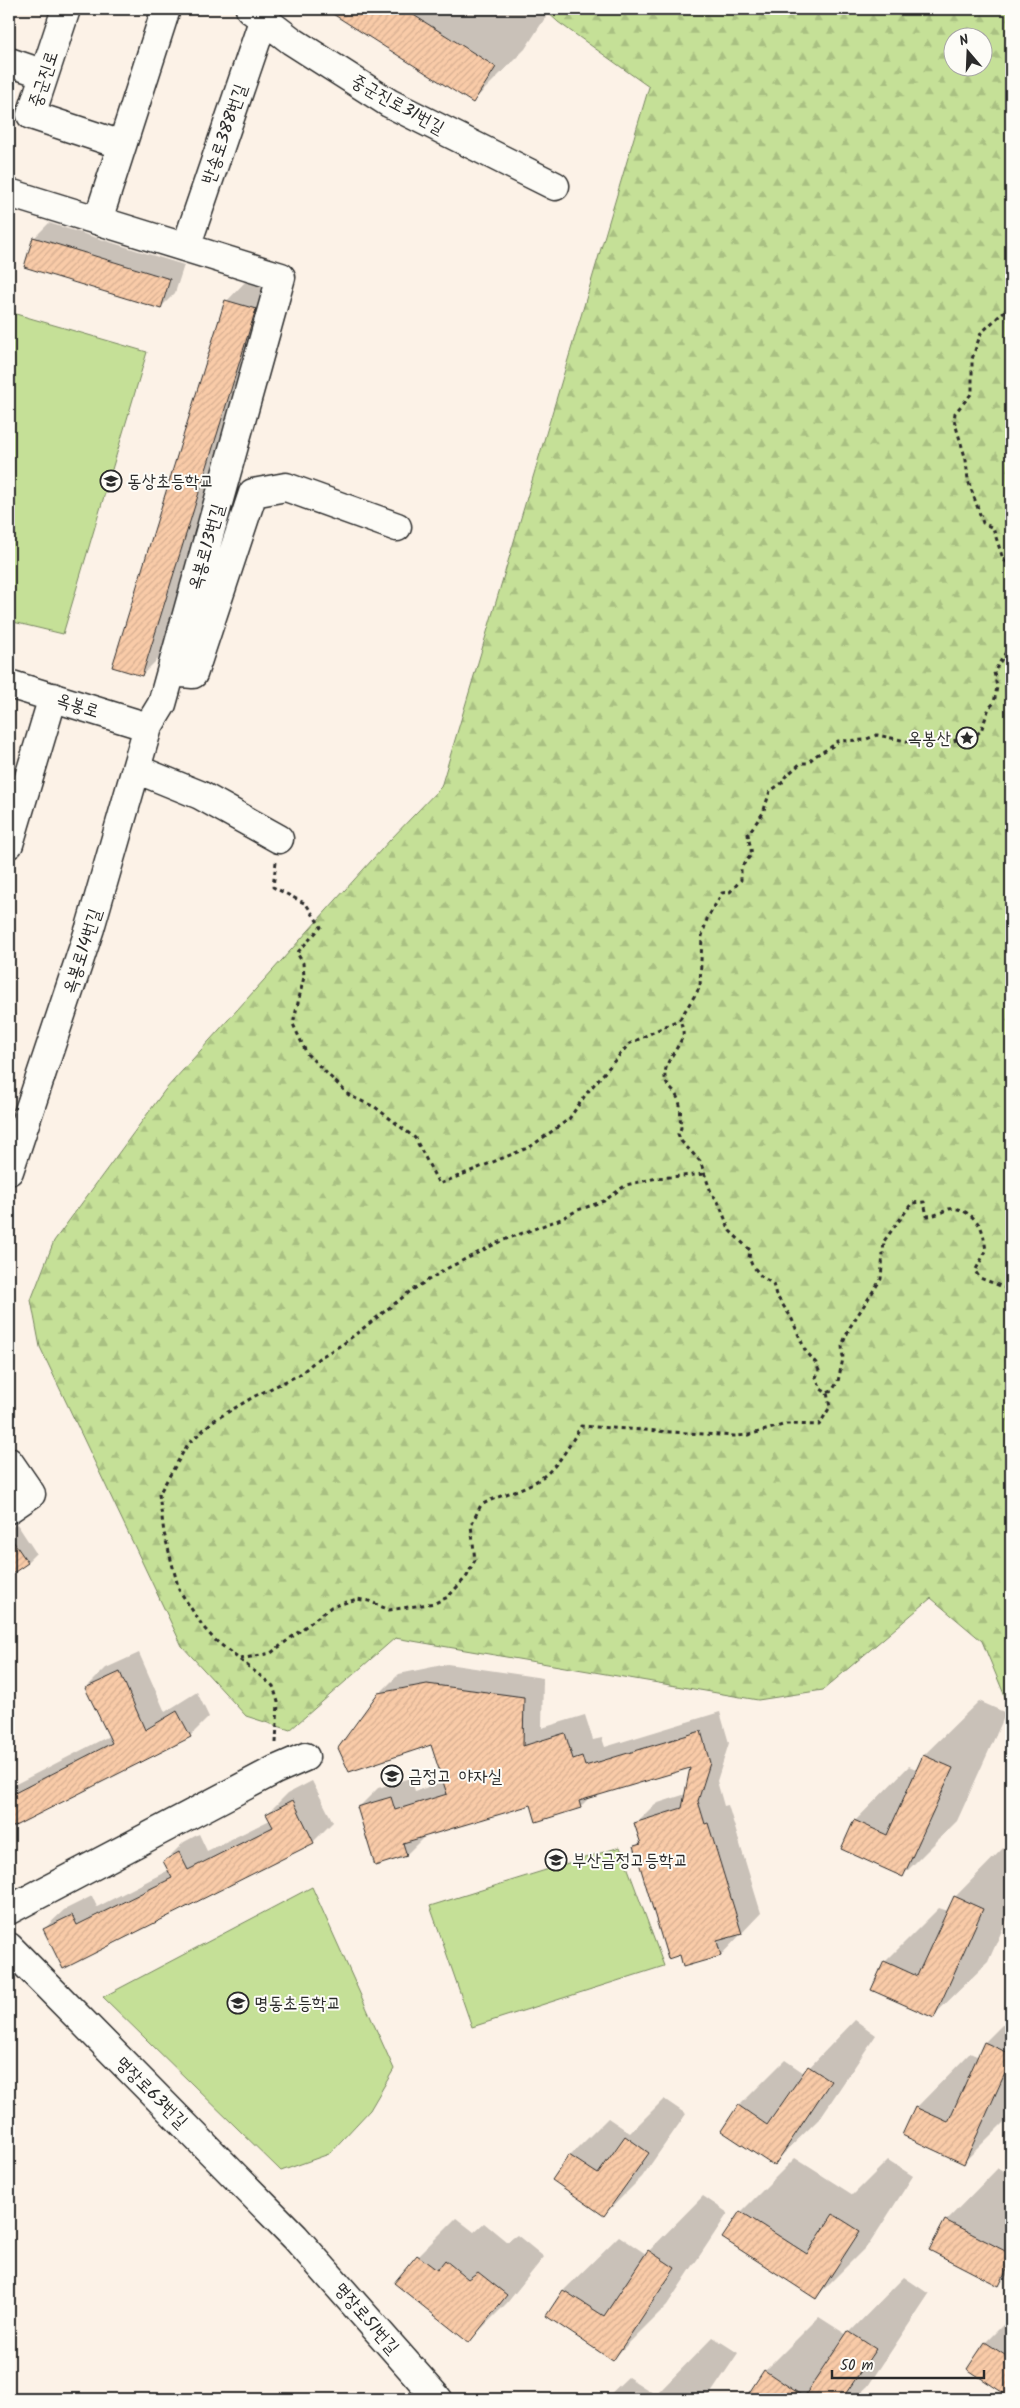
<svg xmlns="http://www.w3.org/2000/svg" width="1020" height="2408" font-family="Kalam,'Poor Story',sans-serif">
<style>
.grass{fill:#c5e097;stroke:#788661}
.forest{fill:url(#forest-firs);stroke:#788661;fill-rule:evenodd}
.shadow{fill:#0003}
.building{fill:url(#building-hatch);stroke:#2b2b2b}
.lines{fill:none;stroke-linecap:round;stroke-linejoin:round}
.minor-casing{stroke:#2b2b2b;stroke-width:31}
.path{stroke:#2b2b2b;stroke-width:3;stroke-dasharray:4 4;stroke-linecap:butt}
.minor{stroke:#fdfcf7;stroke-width:28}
.labels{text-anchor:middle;stroke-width:4;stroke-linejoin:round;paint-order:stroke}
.street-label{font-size:18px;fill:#2b2b2b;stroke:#fdfcf7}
.poi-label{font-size:18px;fill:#2b2b2b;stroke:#fdfcf7;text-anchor:start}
</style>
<defs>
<pattern id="forest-firs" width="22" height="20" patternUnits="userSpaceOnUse" patternTransform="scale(1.25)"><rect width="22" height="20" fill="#c5e097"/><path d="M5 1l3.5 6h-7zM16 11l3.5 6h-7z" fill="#a9c082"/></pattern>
<pattern id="building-hatch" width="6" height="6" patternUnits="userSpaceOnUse" patternTransform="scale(1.25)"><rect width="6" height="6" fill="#f9cba8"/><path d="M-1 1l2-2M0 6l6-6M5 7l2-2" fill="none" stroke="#d6ae91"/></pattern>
</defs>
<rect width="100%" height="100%" fill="#fcf2e7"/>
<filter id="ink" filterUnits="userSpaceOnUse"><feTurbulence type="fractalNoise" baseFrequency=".02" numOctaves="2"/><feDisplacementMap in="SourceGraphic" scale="10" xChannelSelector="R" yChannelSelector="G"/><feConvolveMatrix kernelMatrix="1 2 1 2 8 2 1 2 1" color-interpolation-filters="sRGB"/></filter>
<g filter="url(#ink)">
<path class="grass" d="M9,312l138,40 -84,282 -54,-13z
M620,1847l44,119 -192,61 -42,-121z
M312,1887l82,182 -24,41 -41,44 -48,17 -178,-174z"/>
<path class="forest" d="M544,9h467v1702l-29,-70 -51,-43 -108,92 -65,10 -363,-62 -105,92 -44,-14 -64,-70 -142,-299 -9,-47 23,-59 111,-151 225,-250 51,-53 208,-700 -91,-65zM952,38h30v30h-30z"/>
<path class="shadow" d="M327,9h211l9,6 -22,34 -53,53z
M49,223l135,42 -9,28 -15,15 -126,-70z
M246,281l29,9 -113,365 -20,20 85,-374z
M17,1524l19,29 -9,9 -18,12v-45z
M139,1653l26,59 32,-20 12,25 -19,19 -181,91v-38l3,-3 97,-50 -23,-48 20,-20z
M447,1664l96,14 -1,50 43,-13 8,25 9,-2 3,9 115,-35 9,31 -12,38 7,25 4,-1 33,108 -40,42 -40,-2 -45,-107 5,-5 -5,-18 19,-19 31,-10 6,-28 -101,30 -11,11 -48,-4 -106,32 -20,20 -47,-48 19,-19 33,-10 4,13 30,-9 -14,-38 -52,-50 20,-20z
M979,1701l27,12 -49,108 -54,54 -48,-54 54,-55 9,4 6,-15z
M312,1781l21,41 -20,20 -250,125 -19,-38 20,-19 28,-14 5,11 72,-37 -4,-9 19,-19 15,-8 8,17 63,-31 -3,-6 20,-20z
M1009,1842l2,1v67l-23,52 -55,54 -48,-54 54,-54 9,3 7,-14z
M1011,2016v99l-47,47 -48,-54 54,-55 9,4 6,-15z
M855,2020l21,15 -56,83 -47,46 -34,-58 46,-46 19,13z
M664,2099l22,15 -44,63 -38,38 -51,-35 17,-24 38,-38 22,15z
M795,2158l58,37 35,-35 25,16 -43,67 -54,54 -75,-85z
M998,2168l13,7v97l-13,12 -52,-63z
M703,2196l25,17 -61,92 -54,54 -66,-43 17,-26 55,-54 27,18z
M456,2218l18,14 10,-9 23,19 10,-7 27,22 -37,46 -38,38 -51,-85z
M904,2277l25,17 -61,92 -14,13h-102l-4,-2 17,-26 54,-54 28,18z
M1011,2317v80l-42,-28 17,-27z
M713,2337l25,16 -31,46h-102l23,-22 28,18z"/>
<path class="building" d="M325,9h79l92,58 -23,36z
M33,237l137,42 -9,30 -137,-42z
M225,300l31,9 -114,367 -30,-9z
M9,1535l19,28 -19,13z
M120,1672l25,58 32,-19 14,26 -182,92v-33l103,-53 -27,-55z
M427,1684l97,13 -1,49 42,-13 8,26 9,-3 3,10 116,-35 9,32 -12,38 7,23 3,-1 34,111 -25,7 4,15 -38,11 -3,-12 -12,4 -34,-113 7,-2 -7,-21 48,-15 8,-40 -111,33 2,7 -45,14 -5,-17 -128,38 4,13 -32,10 -18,-59 34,-10 4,13 52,-16 -16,-49 -82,27 -11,-24 40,-55z
M923,1755l30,13 -50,109 -62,-28 13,-29 33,15z
M293,1800l21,43 -251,126 -20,-40 29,-14 5,10 95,-47 -9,-17 16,-9 9,18 85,-43 -7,-13z
M954,1896l29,13 -49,109 -63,-28 13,-29 33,15z
M984,2042l27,12v6l-47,104 -62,-29 13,-28 33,15z
M808,2066l23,15 -57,85 -53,-35 17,-26 29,20z
M625,2136l24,17 -45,63 -52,-36 17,-25 29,19z
M740,2211l67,43 26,-40 27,17 -44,68 -94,-61z
M945,2220l66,34v7l-12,25 -70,-36z
M648,2250l27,18 -62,93 -67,-45 17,-26 41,26z
M417,2255l20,15 8,-10 23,19 10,-7 29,23 -38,48 -75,-60z
M848,2331l28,18 -34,50h-97l19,-29 40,27z
M985,2342l26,17v39l-44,-29z"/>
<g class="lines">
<g class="minor-casing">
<path id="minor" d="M66,9l-35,106 91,30
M250,9l42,32 97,62 166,83
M9,62l35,12
M9,193l272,84 -119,427 -14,23 -58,201 -81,243
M98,220l68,-211
M186,247l77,-226
M171,672l22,2 60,-181 33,-6 111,40
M9,684l139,43
M136,769l64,26 79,44
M9,844l44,-147
M9,1462l22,32 -22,15
M9,1910l266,-140 30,-13
M9,1947l286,290 143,162"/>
</g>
<path class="path" d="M1011,305l-30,28 -9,26v34l-17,20 -1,7 12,40 2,20 15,43 10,5 10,31 7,6 -1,82 -15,25 3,15 -3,16 -5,5 -8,23 -7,5 -26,6h-37l-34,-7 -13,5 -26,1c-10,11 -19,9 -30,22h-7l-16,14 -3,6 -12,8 -7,22 -15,21c2,19 9,16 -7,33v13l-11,12 -8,1 -15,26 -5,17 -2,51 -20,32c1,5 4,12 3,16 -4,14 -17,24 -18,39 -1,13 8,14 12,23 6,10 2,21 4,31l-3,6 3,7 19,20 12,34 5,4 13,32 20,19 -1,8 3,7 9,11 12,8 3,11 15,22 14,33 11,13 3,8 -3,6 5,12 6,4 5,-2 6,-10 5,-22 -1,-14 8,-18 31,-48 3,-38 28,-38 12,-1 3,14c9,0 14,-4 22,-7 13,-3 27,9 32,19 3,7 4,16 5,23l-11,20 5,7 31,12
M276,862l-3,25 33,17 15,23 -24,26 6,10 1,14 -11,47 14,30 43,42 25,11 40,31 24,46 91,-37 39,-28 17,-25 43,-50 51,-25
M240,1659l31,-6 60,-46 26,-8 12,2 20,9 46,-7 13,-6 19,-21 8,-16 -4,-35 10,-20c16,-9 34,-13 50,-21 24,-11 37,-36 50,-58l153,10 15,-1 37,-11 33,1 11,-18 -3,-14
M276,1743l2,-41 -5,-16 -58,-46 -11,-12 -25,-38 -15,-57 -5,-39 29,-50 25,-23 42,-25 44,-21 20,-17 24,-14 69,-54 36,-22 53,-27 60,-22 17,-9 26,-9 22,-16 31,-7 49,-4"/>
<use href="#minor" class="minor"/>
</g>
</g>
<defs>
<g id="school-ring" transform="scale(1.125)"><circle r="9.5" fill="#fdfcf7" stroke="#2b2b2b" stroke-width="1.5"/><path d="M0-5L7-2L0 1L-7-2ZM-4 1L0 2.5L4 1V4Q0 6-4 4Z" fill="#2b2b2b"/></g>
<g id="sight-ring" transform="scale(1.125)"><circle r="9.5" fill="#fdfcf7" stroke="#2b2b2b" stroke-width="1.5"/><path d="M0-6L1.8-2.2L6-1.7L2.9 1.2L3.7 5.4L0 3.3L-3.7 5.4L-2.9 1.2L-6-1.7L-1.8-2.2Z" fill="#2b2b2b"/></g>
</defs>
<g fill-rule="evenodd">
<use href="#school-ring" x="111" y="481"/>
<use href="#sight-ring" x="967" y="738"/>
<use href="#school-ring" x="392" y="1776"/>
<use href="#school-ring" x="556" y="1860"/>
<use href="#school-ring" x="238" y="2003"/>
</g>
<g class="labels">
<g class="street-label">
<text transform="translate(43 79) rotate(-72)" y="6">중군진로</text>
<text transform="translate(398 104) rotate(29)" y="6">중군진로31번길</text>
<text transform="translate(224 134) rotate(-71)" y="6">반송로388번길</text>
<text transform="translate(206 547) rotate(-74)" y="6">옥봉로13번길</text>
<text transform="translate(78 705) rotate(18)" y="6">옥봉로</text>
<text transform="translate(82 951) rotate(-72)" y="6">옥봉로14번길</text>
<text transform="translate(152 2092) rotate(45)" y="6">명장로63번길</text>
<text transform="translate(367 2318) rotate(49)" y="6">명장로51번길</text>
</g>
<g class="poi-label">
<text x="127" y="487">동상초등학교</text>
<text x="951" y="744" text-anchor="end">옥봉산</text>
<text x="408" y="1782">금정고 야자실</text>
<text x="572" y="1866">부산금정고등학교</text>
<text x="254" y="2009">명동초등학교</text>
</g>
</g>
<rect width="1020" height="2408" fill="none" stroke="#fdfcf7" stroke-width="30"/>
<rect x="15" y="15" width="990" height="2378" fill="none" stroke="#2b2b2b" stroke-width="2" filter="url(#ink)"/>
<g transform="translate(968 52) rotate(341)"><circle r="24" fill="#fdfcf7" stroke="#a9a8a5"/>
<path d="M0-4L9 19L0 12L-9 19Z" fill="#2b2b2b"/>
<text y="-8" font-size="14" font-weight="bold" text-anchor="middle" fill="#2b2b2b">N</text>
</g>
<path d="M832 2370v8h152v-8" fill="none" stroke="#2b2b2b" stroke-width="2.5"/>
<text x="840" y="2370" font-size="15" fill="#2b2b2b" stroke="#fdfcf7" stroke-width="4" paint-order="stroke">50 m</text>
</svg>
